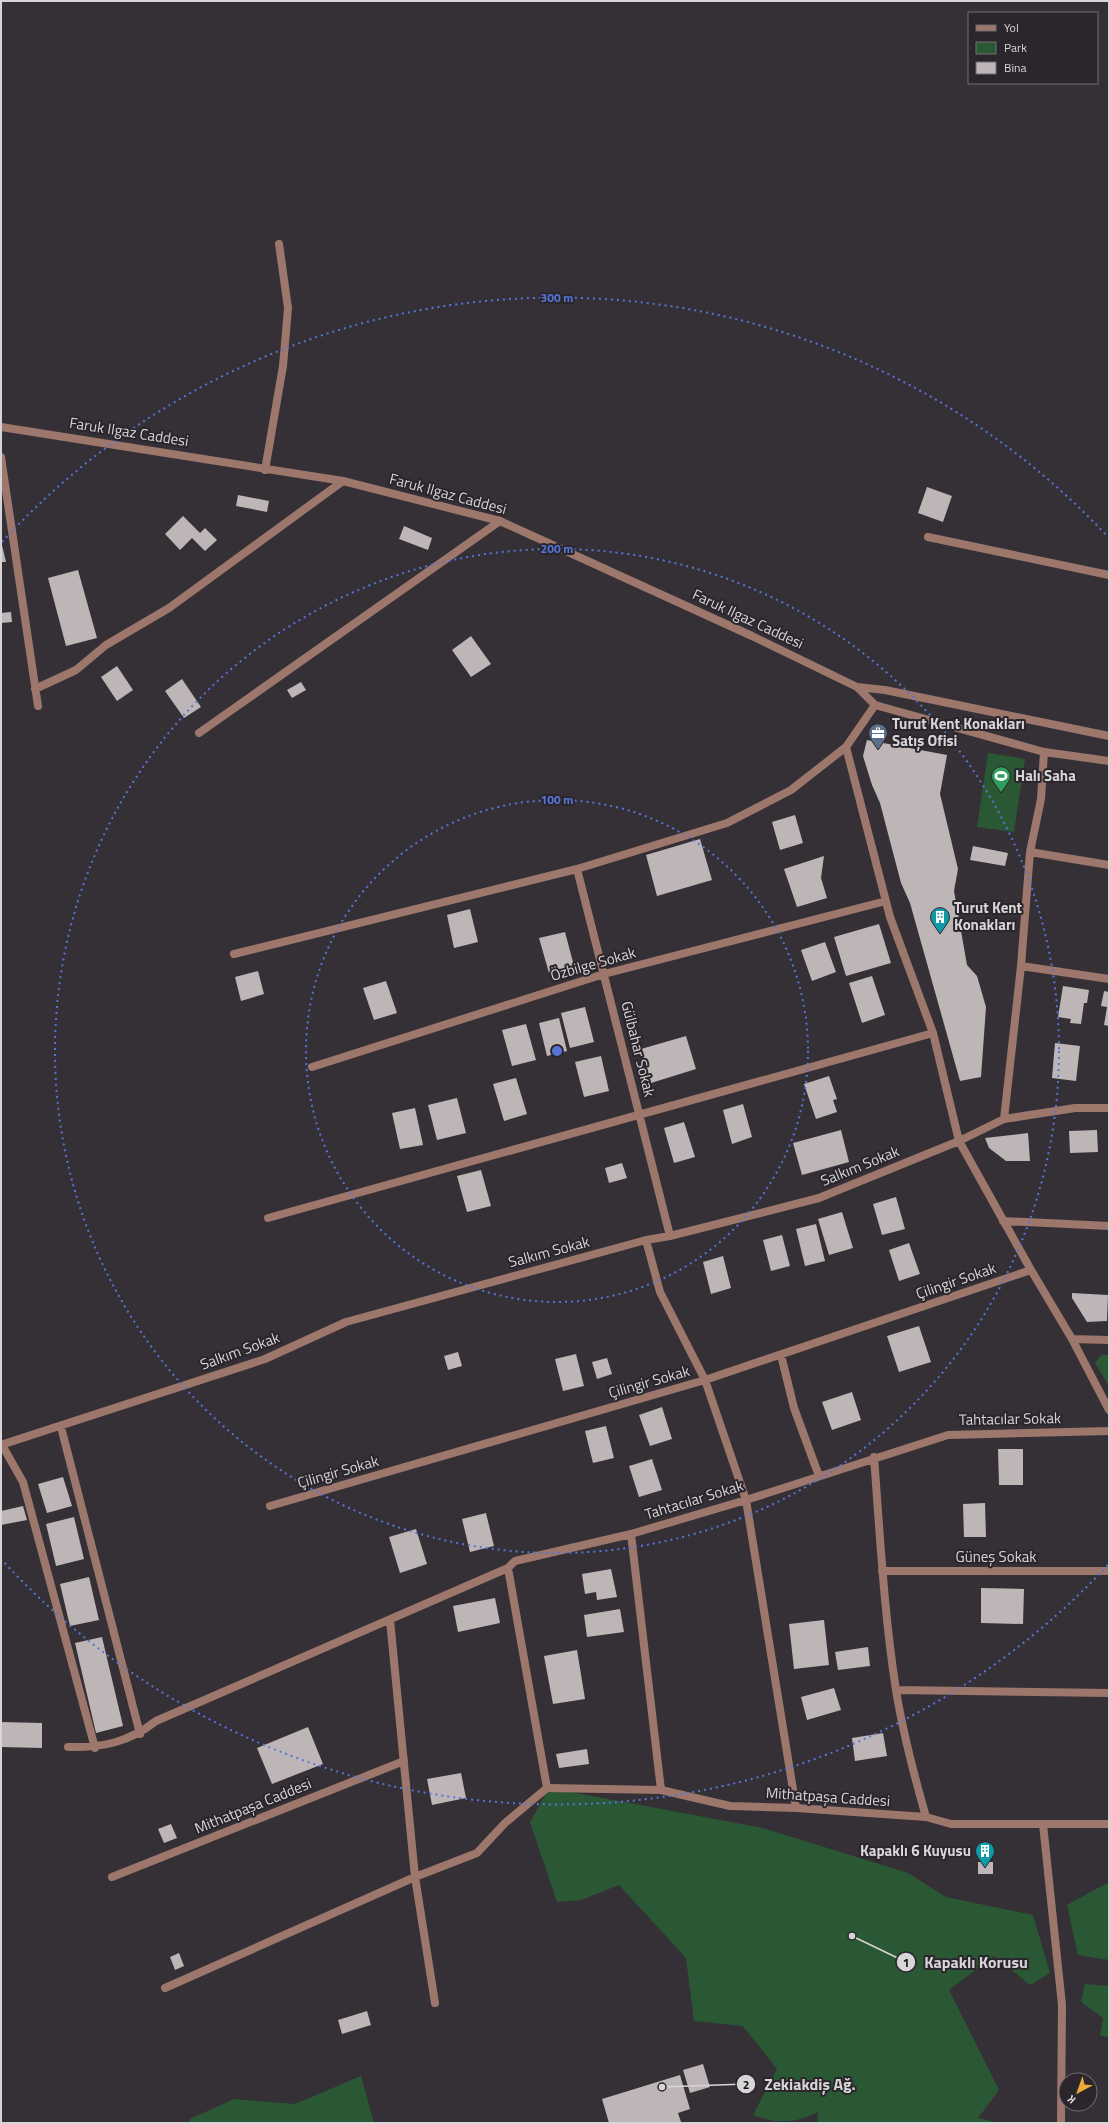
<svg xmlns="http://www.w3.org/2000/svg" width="1110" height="2124" font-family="'Titillium Web',sans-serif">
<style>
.green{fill:#2b5834}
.building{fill:#beb5b7}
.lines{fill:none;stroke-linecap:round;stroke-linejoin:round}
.minor{stroke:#9d776c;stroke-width:8}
.tertiary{stroke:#9d776c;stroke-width:8}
.ring{fill:none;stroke:#5576d8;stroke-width:2;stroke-dasharray:2 4}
.labels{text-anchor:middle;stroke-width:4;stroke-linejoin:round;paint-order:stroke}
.street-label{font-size:15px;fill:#d8d5d9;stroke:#2a262c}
.poi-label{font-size:15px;font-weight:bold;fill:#d8d5d9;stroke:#2a262c;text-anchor:start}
.centre{fill:#5576d8;stroke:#2a262c;stroke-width:2}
.ring-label{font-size:12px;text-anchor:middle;font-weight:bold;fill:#5576d8;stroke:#2a262c;stroke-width:4;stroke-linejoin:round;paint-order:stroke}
.leader{fill:none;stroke:#d8d5d9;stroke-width:1.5}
.callout-dot{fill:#d8d5d9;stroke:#2a262c;stroke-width:1.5}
.mark-label{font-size:12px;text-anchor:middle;font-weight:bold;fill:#111}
.callout-label{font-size:16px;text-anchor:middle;font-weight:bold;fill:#d8d5d9;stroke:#2a262c;stroke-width:4;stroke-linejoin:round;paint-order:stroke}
</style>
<rect width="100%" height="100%" fill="#343036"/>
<path class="green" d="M988,753l37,6 -11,73 -37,-5z
M1101,1355h8v31l-14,-23z
M549,1788l214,40 145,45 38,24 87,18 17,58 -20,12 -36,-29 -45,34 50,100 -21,28 22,5h-183l1,-11c-25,12 -39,12 -65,3l24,-46 -34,-43 -49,-5 -8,-63 -67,-73 -38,15 -24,2 -27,-80z
M1109,1882v78l-31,-5 -11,-50z
M1085,1984l24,2v51l-9,-1 3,-18 -22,-16z
M361,2076l13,47h-185l1,-4 44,-20 61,5z"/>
<path class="building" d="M927,487l25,9 -9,26 -25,-9z
M238,495l31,6 -2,11 -31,-6z
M183,516l17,17 5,-5 12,12 -12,11 -13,-13 -12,12 -15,-16z
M404,526l28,12 -4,12 -29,-11z
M1,541l5,21h-5z
M78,570l19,68 -31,8 -18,-68z
M11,612l1,10 -11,1v-10z
M471,636l20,28 -20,13 -19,-27z
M117,666l16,24 -16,11 -16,-24z
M182,679l19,28 -17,11 -19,-27z
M301,682l5,8 -14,8 -5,-8z
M867,740l80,15 -7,39 18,75 -4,22 13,74 10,11 9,31 -5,70 -21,4 -50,-178 -9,-20 -21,-80 -8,-18 -9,-29z
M795,815l8,28 -23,7 -8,-28z
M700,839l12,41 -55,16 -11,-41z
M973,846l35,7 -3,13 -35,-6z
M824,856l-3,22 6,20 -30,9 -13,-38z
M470,909l8,33 -24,6 -7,-33z
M879,924l12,39 -45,13 -12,-39z
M565,932l9,34 -25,7 -10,-35z
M825,942l11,30 -24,9 -11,-31z
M258,971l6,23 -23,7 -6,-24z
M872,976l13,39 -23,8 -13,-40z
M386,981l11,32 -23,7 -11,-32z
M1063,986l26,4 -2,13h-3l-3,21 -11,-1 1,-4 -13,-2z
M1104,991l5,1v34l-5,-1 3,-18 -6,-1z
M585,1007l9,35 -24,6 -9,-35z
M559,1018l8,33 -20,5 -8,-33z
M526,1024l10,36 -24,6 -10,-36z
M686,1036l10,33 -45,14 -10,-34z
M1055,1043l25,3 -4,35 -24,-3z
M601,1056l8,35 -25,6 -9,-35z
M829,1076l8,23 -4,1 4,12 -21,7 -12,-35z
M516,1078l11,36 -23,7 -11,-37z
M457,1098l9,35 -29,7 -9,-35z
M743,1104l9,33 -20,7 -9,-34z
M415,1108l8,37 -23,4 -8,-36z
M684,1122l11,35 -21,6 -10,-35z
M841,1130l8,32 -47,13 -9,-32z
M1097,1130l1,22 -28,1 -1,-22z
M1028,1133l2,28h-24l-17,-13 -4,-10z
M622,1163l5,15 -18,5 -4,-15z
M481,1170l10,36 -24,6 -10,-36z
M896,1197l9,32 -23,6 -9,-31z
M842,1212l11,36 -24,7 -11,-36z
M816,1224l9,37 -20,5 -9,-37z
M782,1235l8,31 -19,5 -8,-31z
M909,1243l11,31 -21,7 -10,-31z
M723,1256l8,32 -20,6 -8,-32z
M1072,1293l36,2 -1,26 -20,1 -15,-24z
M919,1326l12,36 -32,10 -12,-36z
M458,1352l4,14 -14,4 -4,-14z
M576,1354l8,32 -21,5 -8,-32z
M607,1358l5,16 -15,5 -5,-17z
M852,1392l9,28 -29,10 -10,-28z
M662,1407l10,32 -22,7 -11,-31z
M606,1426l8,32 -21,5 -8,-32z
M998,1449h25v36h-24z
M652,1459l10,31 -23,7 -10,-31z
M63,1477l9,29 -25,7 -9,-29z
M985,1503l1,34h-22l-1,-33z
M23,1506l4,14 -26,5v-14z
M486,1513l8,33 -24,6 -8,-33z
M74,1517l10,42 -28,7 -10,-42z
M416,1529l11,35 -27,9 -11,-36z
M611,1569l6,28 -20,3 -1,-8 -11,2 -3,-20z
M89,1577l10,43 -29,6 -10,-42z
M981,1588l43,1 -1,35 -42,-1z
M495,1598l5,25 -42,9 -5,-26z
M620,1609l4,23 -37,5 -3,-22z
M824,1620l5,45 -35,4 -5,-45z
M102,1637l21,89 -27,7 -21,-90z
M868,1647l2,19 -32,4 -3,-18z
M577,1650l8,49 -32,5 -9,-48z
M834,1688l7,22 -34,10 -6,-23z
M1,1722l41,1v25l-41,-1z
M308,1727l15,37 -51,20 -15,-36z
M883,1733l4,23 -32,5 -3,-23z
M587,1749l2,15 -30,4 -3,-14z
M461,1773l5,25 -34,7 -5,-26z
M171,1824l6,14 -13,5 -6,-14z
M978,1862h15v12h-15z
M179,1953l5,13 -9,4 -5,-13z
M367,2011l4,14 -29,9 -4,-14z
M703,2064l7,23 -20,6 -7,-23z
M680,2075l10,34 -12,4 3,9 -72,1 -7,-24z"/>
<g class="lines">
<path class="minor" d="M1,457l37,249
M265,470l18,-104 5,-58 -9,-64
M928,537l181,38
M35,689l41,-19 30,-25 63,-37 174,-127
M199,733l301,-212
M846,747l44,170 43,116 26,108 72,129 41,69 37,71
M1030,852l79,13
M577,869l93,367
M234,954l343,-85 150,-46 64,-33 55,-43 29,-42
M1021,966l88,13
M312,1067l292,-93 282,-73
M1004,1119l17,-153 9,-114 11,-53 3,-47
M268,1218l665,-185
M1003,1221l106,5
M646,1240l14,52 45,88 41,120 50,308
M1072,1339l37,1
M781,1355l13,53 25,68
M61,1427l79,307
M1,1445l264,-86 81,-37 300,-82 24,-4 149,-38 140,-57 45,-22 71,-11h34
M2,1445l21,37 72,266
M874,1457c6,78 10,156 22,233 7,44 18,85 30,127
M270,1506l435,-126 326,-110
M631,1534l30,256
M882,1571h227
M390,1620l25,257 20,126
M896,1690l213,3
M68,1747c35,1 61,-5 88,-26l352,-153
M1043,1824l19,181 -1,118
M165,1988l250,-111 62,-24 28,-30 42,-35 -39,-220 7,-7 116,-27 115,-34 202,-65 161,-4"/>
<path class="tertiary" d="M1,427l342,54 157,40 252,115 105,51 18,18 169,47 65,9
M857,687l28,3 224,46
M547,1788l114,2 69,16 66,2 130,9 25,7h158
M112,1877l292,-116"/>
</g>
<g class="ring">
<circle cx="557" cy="1051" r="251"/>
<circle cx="557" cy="1051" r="502"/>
<path d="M1108 1565A753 753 0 0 1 2 1560M2 542A753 753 0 0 1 1108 537"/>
</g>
<defs>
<g id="office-pin" transform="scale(1)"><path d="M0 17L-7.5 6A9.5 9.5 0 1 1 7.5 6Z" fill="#5c6f8a" stroke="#2a262c"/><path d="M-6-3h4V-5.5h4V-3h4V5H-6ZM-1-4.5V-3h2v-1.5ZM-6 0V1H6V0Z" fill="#fff"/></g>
<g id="stadium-pin" transform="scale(1)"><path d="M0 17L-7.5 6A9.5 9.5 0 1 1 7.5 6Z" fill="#2e9e5b" stroke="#2a262c"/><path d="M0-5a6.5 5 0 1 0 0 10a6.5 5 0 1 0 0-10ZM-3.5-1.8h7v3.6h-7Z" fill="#fff"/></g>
<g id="building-pin" transform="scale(1)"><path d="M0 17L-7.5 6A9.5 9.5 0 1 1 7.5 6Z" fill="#0f9aa8" stroke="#2a262c"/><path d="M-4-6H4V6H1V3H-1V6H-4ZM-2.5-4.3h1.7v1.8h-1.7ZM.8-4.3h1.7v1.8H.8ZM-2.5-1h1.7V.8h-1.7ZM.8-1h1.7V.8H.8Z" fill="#fff"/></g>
</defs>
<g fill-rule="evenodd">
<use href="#office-pin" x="878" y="733"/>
<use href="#stadium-pin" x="1001" y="776"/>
<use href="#building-pin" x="940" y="917"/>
<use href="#building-pin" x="985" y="1851"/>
</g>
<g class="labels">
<g class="street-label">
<text transform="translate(129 432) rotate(9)" y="5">Faruk Ilgaz Caddesi</text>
<text transform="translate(448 494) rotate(15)" y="5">Faruk Ilgaz Caddesi</text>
<text transform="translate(748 619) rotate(25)" y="5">Faruk Ilgaz Caddesi</text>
<text transform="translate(593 964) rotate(-16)" y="5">Özbilge Sokak</text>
<text transform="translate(638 1049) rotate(76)" y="5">Gülbahar Sokak</text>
<text transform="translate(860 1166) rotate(-22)" y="5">Salkım Sokak</text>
<text transform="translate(549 1252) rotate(-15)" y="5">Salkım Sokak</text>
<text transform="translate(956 1281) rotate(-19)" y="5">Çilingir Sokak</text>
<text transform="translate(240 1351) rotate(-20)" y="5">Salkım Sokak</text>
<text transform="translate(649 1382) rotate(-16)" y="5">Çilingir Sokak</text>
<text transform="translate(1010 1419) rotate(-1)" y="5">Tahtacılar Sokak</text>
<text transform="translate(338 1472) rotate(-16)" y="5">Çilingir Sokak</text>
<text transform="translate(694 1500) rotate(-17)" y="5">Tahtacılar Sokak</text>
<text x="996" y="1562">Güneş Sokak</text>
<text transform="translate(828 1797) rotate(4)" y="5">Mithatpaşa Caddesi</text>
<text transform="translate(253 1806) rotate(-22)" y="5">Mithatpaşa Caddesi</text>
</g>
<g class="poi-label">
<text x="892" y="729">Turut Kent Konakları<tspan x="892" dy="17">Satış Ofisi</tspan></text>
<text x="1015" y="781">Halı Saha</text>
<text x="954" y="913">Turut Kent<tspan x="954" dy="17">Konakları</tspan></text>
<text x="971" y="1856" text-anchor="end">Kapaklı 6 Kuyusu</text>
</g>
</g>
<circle cx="557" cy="1051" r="6" class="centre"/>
<g class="ring-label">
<text x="557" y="302">300 m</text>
<text x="557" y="553">200 m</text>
<text x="557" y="804">100 m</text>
</g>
<path class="leader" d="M852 1936L906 1962M662 2087L746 2084"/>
<g class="callout-dot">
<circle cx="852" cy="1936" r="4"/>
<circle cx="662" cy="2087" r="4"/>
<circle cx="906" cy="1962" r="10"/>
<circle cx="746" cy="2084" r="10"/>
</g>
<g class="mark-label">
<text x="906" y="1967">1</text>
<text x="746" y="2089">2</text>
</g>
<g class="callout-label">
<text x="976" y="1968">Kapaklı Korusu</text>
<text x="810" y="2090">Zekiakdiş Ağ.</text>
</g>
<rect width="1110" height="2124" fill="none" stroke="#d8d5d9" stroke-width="4"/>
<rect x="968" y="12" width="130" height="72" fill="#2a262c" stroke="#706c71"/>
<rect x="976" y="25" width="20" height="6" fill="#9d776c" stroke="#706c71"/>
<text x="1004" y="32" font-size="12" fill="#d8d5d9">Yol</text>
<rect x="976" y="42" width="20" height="12" fill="#2b5834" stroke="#706c71"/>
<text x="1004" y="52" font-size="12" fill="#d8d5d9">Park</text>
<rect x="976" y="62" width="20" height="12" fill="#beb5b7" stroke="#706c71"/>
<text x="1004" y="72" font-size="12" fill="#d8d5d9">Bina</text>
<g transform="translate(1078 2092) rotate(221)"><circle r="19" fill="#2a262c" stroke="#706c71"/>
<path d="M0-3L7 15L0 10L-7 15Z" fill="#ebaa39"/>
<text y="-6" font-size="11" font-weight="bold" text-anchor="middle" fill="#d8d5d9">K</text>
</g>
</svg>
